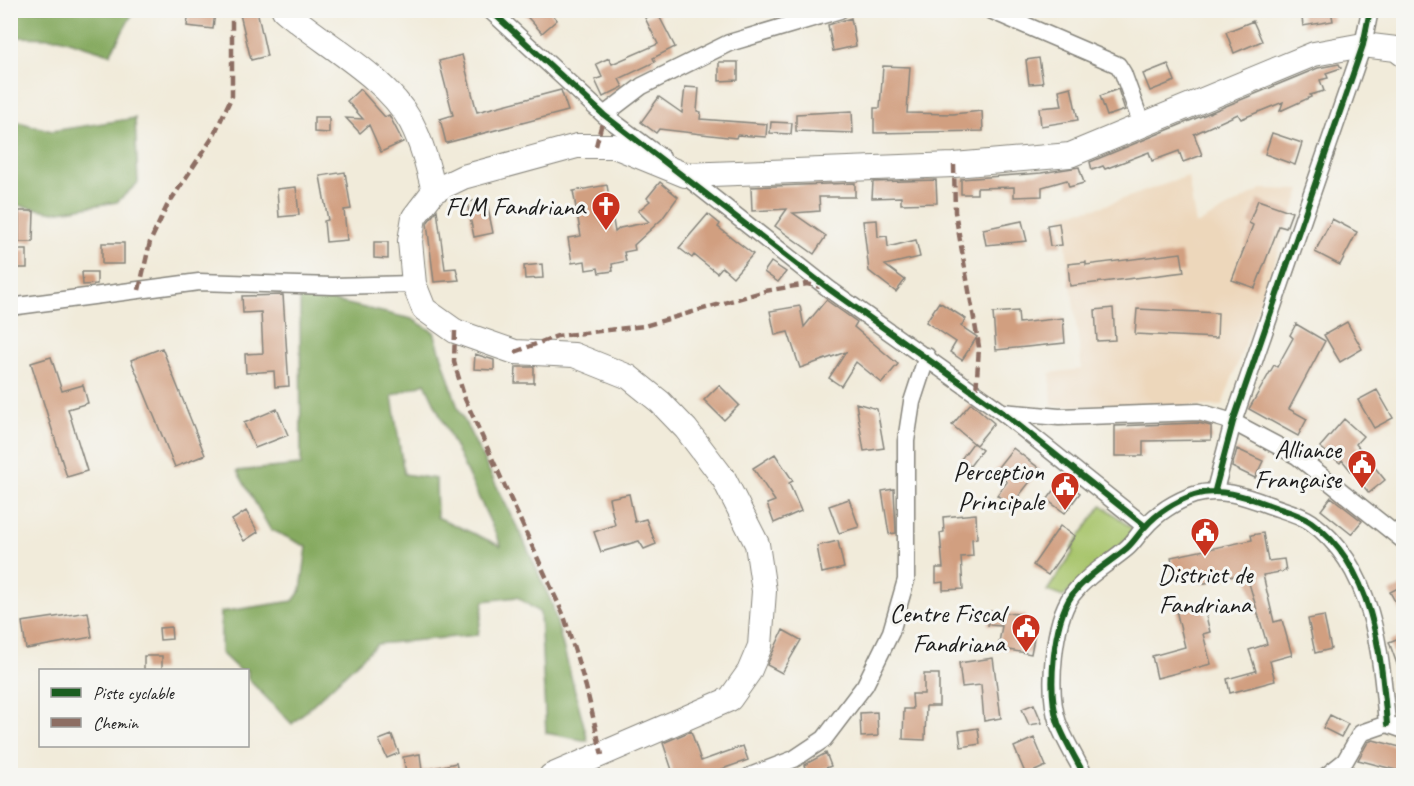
<svg xmlns="http://www.w3.org/2000/svg" width="1414" height="786" font-family="Caveat,sans-serif">
<style>
.built{fill:#edd7bb}
.green{fill:#a8c56c;stroke:#627044;stroke-width:1.5}
.forest{fill:#86aa60;stroke:#51633e;stroke-width:1.5;fill-rule:evenodd}
.building{fill:#d19f80}
.lines{fill:none;stroke-linecap:round;stroke-linejoin:round}
.street-casing{stroke:#86847b;stroke-width:19}
.secondary-casing{stroke:#86847b;stroke-width:26}
.street{stroke:#fff;stroke-width:16}
.secondary{stroke:#fff;stroke-width:24}
.quiet{stroke:#8d6e63;stroke-width:4.5;stroke-dasharray:9 4.5;stroke-linecap:butt}
.cycleway-casing{stroke:#f6f6f2;stroke-width:10}
.cycleway{stroke:#1b5e20;stroke-width:6}
.labels{text-anchor:middle;stroke-width:6;stroke-linejoin:round;paint-order:stroke}
.poi-label{font-size:26px;fill:#1c1c1c;stroke:#f6f6f2;text-anchor:end}
</style>
<rect width="100%" height="100%" fill="#f6f6f2"/>
<filter id="ink" filterUnits="userSpaceOnUse"><feTurbulence type="fractalNoise" baseFrequency=".0167" numOctaves="2"/><feDisplacementMap in="SourceGraphic" scale="12" xChannelSelector="R" yChannelSelector="G"/><feConvolveMatrix kernelMatrix="1 2 1 2 8 2 1 2 1" color-interpolation-filters="sRGB"/></filter>
<filter id="wash" filterUnits="userSpaceOnUse"><feTurbulence type="fractalNoise" baseFrequency=".008" numOctaves="4" result="noise"/><feDisplacementMap in="SourceGraphic" scale="24" xChannelSelector="R" yChannelSelector="G"/><feGaussianBlur stdDeviation="1.35" result="paint"/><feColorMatrix in="noise" values="0 0 0 0 0 0 0 0 0 0 0 0 0 0 0 0 0 1.4 0 .05"/><feComposite in="paint" operator="in"/></filter>
<g filter="url(#wash)">
<rect width="100%" height="100%" fill="#f1ebda"/>
<path class="built" d="M1188,176l8,49 66,-36 39,1 -79,216h-170l-2,-33 32,-4 -20,-155 38,-7z"/>
<path class="green" d="M1102,505l32,25 -6,9 -65,58 -16,-6 27,-40 -3,-3z"/>
<path class="forest" d="M11,10h123v1l-24,43 -51,-16 -48,-1z
M135,118l3,65 -21,19 -63,10 -43,-8v-84l41,11z
M300,293l112,26 22,13 24,76 66,133 28,63 36,137 -42,-8 -6,-120 -23,-16 -33,4 -6,34 -101,9 -85,80 -44,-45v-9h-9l-18,-17v-41l72,-11 8,-11 6,-43 -37,-18 -33,-58 64,-6zM425,383l76,162v1l-64,-29 -1,-38 -32,-5 -12,-78z"/>
<g id="blocks">
<path class="building" d="M189,10l26,2 -2,17 -26,-3z
M239,10h18l10,46 -16,4z
M521,10h28l8,10 -15,13z
M1301,10h30l2,11 -30,5z
M657,12l18,35 -22,11 2,4 -36,17 4,8 -20,10 -8,-17 7,-3 -6,-13 13,-6 3,6 46,-20 -13,-26z
M851,18l5,28 -23,5 -5,-26z
M1253,21l9,20 -28,12 -8,-21z
M462,55l15,57 84,-22 7,21 -122,32 -6,-24 13,-4 -14,-54z
M1039,58l4,25 -14,1 -3,-24z
M719,62h19v18l-19,1z
M1168,64l7,17 -25,10 -7,-17z
M1339,64l2,4 -15,5 2,5 -8,2 4,11 -14,4 1,2 -31,14 3,-9 -42,17 -3,-5 -44,20 8,21 -19,7 -4,-11 -27,10 -3,-9 -44,17 -2,-3 -11,4 -2,-8 228,-94z
M883,66l27,1 -3,46 46,1 29,-3 1,20 -109,2v-25h6z
M685,87l14,1 -2,23 4,1 -1,7 67,5 -1,13 -29,-2 -1,3 -77,-9 -3,4 -15,-11 18,-25 23,16z
M1071,87l7,33 -37,6 -2,-18 23,-2 -3,-16z
M360,89l25,28 4,-2 14,27 -22,10 -12,-27 -9,8 -14,-15 17,1 -16,-18z
M1118,89l7,21 -18,6 -7,-20z
M852,111l1,22 -57,-2v-17z
M314,117h15v16l-15,-1z
M771,122l21,1 -1,11 -21,-1z
M1272,133l30,10 -7,22 -30,-11z
M1079,167l5,16 -15,4 -2,-7 -25,7v9l-28,1v-10l-37,1v6h-16v-15l80,-6z
M345,172l6,37 -7,1 3,30 -21,2 -2,-21 4,-1 -8,-44z
M936,180l1,23 -36,1v-7l-29,1 1,-16z
M660,182l18,15 -16,22 -28,26 1,5 -11,2 2,9 -14,3 1,7 -14,2 -1,-5 -12,2 -1,-9 -13,2 -4,-25 13,-2 -8,-45 34,-6 8,47 5,-4 29,-6 -11,-11 12,-10 -3,-3z
M855,183v14h-36l1,14 -27,2 33,23 -12,18 -39,-28 12,-17 -35,2 -1,-24z
M296,187l3,28 -20,2 -2,-28z
M486,199l7,34 -19,4 -7,-35z
M1258,200l34,12 -6,16 -7,-2 -24,62 -23,-8 21,-55 -4,-2z
M437,210l8,59 11,-1 3,12 -25,2 -7,-59z
M19,211h15l-1,31h-14z
M708,214l12,10 -2,3 35,27 -20,23 -11,-10 -5,6 -23,-18 -2,3 -13,-10z
M1332,219l25,13 -17,33 -25,-13z
M877,220l1,17 9,-1 1,11 28,-7 4,17 -35,8 20,15 -9,12 -27,-21 -6,-50z
M1022,221l5,20 -41,4 -3,-16z
M1059,223l3,22 -12,1 -3,-21z
M374,242h14v17l-14,-1z
M102,243h22v21h-22z
M10,250h17v18h-17z
M1181,253l3,19 -114,14 -2,-22 18,-2v3z
M771,262l15,10 -8,10 -14,-10z
M542,264l1,14 -18,1 -1,-13z
M82,272h15v12l-14,1z
M283,295l6,91 -14,1 -1,-16 -28,2 -1,-19 18,-1 -2,-41 -18,1 -1,-17z
M826,300l31,22 -3,5 44,37 -16,19 -26,-21 -15,24 -12,-8 17,-26 -46,16 -12,-36 -13,3 -5,-24 30,-5 4,21z
M939,302l27,17 -5,7 16,11 -15,23 -12,-8 6,-10 -30,-20z
M1113,308l2,32 -18,1 -2,-31z
M1137,309l81,4 -1,25 -82,-4z
M1018,311l1,12 44,-5 2,25 -69,7 -3,-37z
M1347,322l15,27 -22,13 -16,-27z
M1296,324l29,17 -36,68 18,10 -9,17 -49,-27 25,-44 3,2 16,-29 -3,-3z
M162,348l43,107 -30,12 -44,-107z
M475,354l19,6v10l-20,-1z
M51,357l11,34 21,-6 5,18 -20,6 19,62 -20,6 -36,-114z
M516,367h18v16h-19z
M719,385l20,20 -15,15 -20,-20z
M1377,390l16,28 -19,10 -16,-28z
M856,403l21,6 7,39 -20,3z
M971,403l23,20 -18,22 -24,-20z
M277,409l11,26 -33,13 -11,-25z
M1344,419l19,17 -7,8 29,36 -16,13 -27,-33 -2,3 -20,-16z
M1198,423l13,3v14l-68,1v15h-28v-30z
M973,443l9,7 -12,16 -9,-7z
M1013,448l27,21 -29,37 -14,-11 10,-13 -13,-10z
M1237,449l26,12 -8,17 -23,-11z
M775,454l18,27 -4,2 12,28 -27,12 -7,-19 8,-3 -22,-33z
M1062,480l18,13 -15,20 -18,-13z
M894,489l2,44 -7,1 -7,-43z
M629,494l6,28 11,-3 10,25 -12,5 -5,-8 -38,11 -7,-20 21,-7 -6,-27z
M1331,497l31,24 -11,13 -30,-24z
M849,499l10,28 -20,6 -10,-27z
M246,511l12,21 -14,9 -12,-21z
M976,514l1,24 -5,1 1,17 -12,1 2,32 -20,1v-8l-7,1v-15h7l-3,-35 4,-1 -1,-15z
M1060,526l15,10 -27,39 -15,-10z
M1263,533l5,28 16,-2 2,12 -23,4 11,47 8,-2 10,35 -22,6 5,20 -45,12 -3,-14 29,-8 -7,-21 18,-6 -21,-71 -45,11 -2,-9 -24,6 -4,-24 81,-17 -1,-5z
M838,541l6,27 -22,5 -5,-27z
M1404,585v33l-14,-26z
M1203,604l7,28 -7,2 8,30 -54,14 -5,-22 33,-9 -9,-37z
M990,611l36,4 -3,10 13,2 -5,27 -33,-6 4,-22 -14,-1z
M88,612l4,25 -66,12 -4,-27z
M1324,616l7,33 -16,4 -7,-34z
M171,627l1,12 -12,1 -1,-12z
M783,630l18,10 -19,33 -15,-8z
M1404,636v42h-2l-13,-36z
M144,656h18v14h-18z
M993,658l8,60 -17,3 -3,-36 -19,2 -3,-24z
M924,674h15v32h-13l-1,34 -22,-1 1,-30h9l-1,-15h12z
M1034,704l8,19 -13,2 -7,-16z
M877,712l1,24 -17,1 -1,-24z
M1330,715l18,9 -7,13 -18,-9z
M978,728l2,16 -19,3 -2,-16z
M691,731l10,30 42,-15 5,14 -46,16h-28l-11,-33z
M392,735l7,18 -12,5 -8,-18z
M1034,738l12,28 -20,9 -12,-28z
M1373,740l31,8 -4,23 -42,-11 10,-18z
M826,753l5,13 -23,9 -4,-10z
M420,754l2,17 34,-8 3,13h-52l-4,-19z"/>
</g>
</g>
<g filter="url(#ink)">
<use href="#blocks" fill-opacity="0" stroke="#86847b" stroke-width="1.5"/>
<g class="lines">
<g class="street-casing">
<path id="street" d="M490,10l114,105 58,43
M990,10l128,55 5,8 19,52
M604,115l38,-29 87,-43 111,-33
M683,174l146,115 173,123 143,114
M10,307l189,-25 134,4 81,-2
M1002,412l57,5 140,-5 34,10 64,34 107,85
M1215,490l18,-68 130,-377 7,-35
M750,776l44,-17 30,-20 41,-54 26,-53 15,-52v-139l6,-39 15,-46
M1085,776c-9,-17 -20,-35 -27,-53 -11,-32 -5,-101 14,-128 16,-21 36,-31 55,-47 7,-6 12,-15 18,-21 12,-14 31,-26 49,-32 25,-8 51,1 75,10 13,5 31,9 42,17 63,45 70,132 76,202
M1326,776l19,-15 16,-28 26,-9 17,6"/>
</g>
<g class="secondary-casing">
<path id="secondary" d="M284,10c39,34 102,66 127,112 11,21 17,45 23,69
M551,776l179,-77 19,-27 11,-26 4,-55 -7,-47 -33,-65 -38,-50 -26,-27 -31,-25 -55,-22 -59,-3 -60,-21 -31,-22 -10,-25 -4,-43 4,-24 20,-26 29,-14 114,-31h37l71,29 269,-10 116,-10 244,-101 49,-9 33,4 8,6"/>
</g>
<use href="#street" class="street"/>
<use href="#secondary" class="secondary"/>
<path class="quiet" d="M596,146l8,-31
M954,165l1,47 24,135 -3,46
M139,290l11,-48 17,-36 46,-69 19,-41v-86
M455,331l-1,31 11,37 99,217 22,71 16,68
M515,352l42,-16 87,-10 121,-35 42,-7 13,3"/>
<g class="cycleway-casing">
<path id="cycleway" d="M490,10l114,105 225,174 173,123 143,114
M1215,490l18,-68 130,-377 7,-35
M1085,776c-9,-17 -20,-35 -27,-53 -11,-32 -5,-101 14,-128 16,-21 36,-31 55,-47 7,-6 12,-15 18,-21 12,-14 31,-26 49,-32 25,-8 51,1 75,10 13,5 31,9 42,17 63,45 70,132 76,202"/>
</g>
<use href="#cycleway" class="cycleway"/>
</g>
</g>
<defs>
<g id="church-pin" transform="scale(1.5)"><path d="M0 17L-7.5 6A9.5 9.5 0 1 1 7.5 6Z" fill="#c8321e" stroke="#f6f6f2"/><path d="M-1.2-6h2.4v3.5h3.3v2.4h-3.3V6h-2.4V-.1h-3.3v-2.4h3.3Z" fill="#fff"/></g>
<g id="civic-pin" transform="scale(1.5)"><path d="M0 17L-7.5 6A9.5 9.5 0 1 1 7.5 6Z" fill="#c8321e" stroke="#f6f6f2"/><path d="M-.6-6.5H3V-4.5H.6V-3L4-1V1h2V6H-6V1h2V-1L-.6-3ZM-1.2 2.5V6h2.4V2.5Z" fill="#fff"/></g>
</defs>
<g fill-rule="evenodd">
<use href="#church-pin" x="606" y="206"/>
<use href="#civic-pin" x="1362" y="464"/>
<use href="#civic-pin" x="1065" y="486"/>
<use href="#civic-pin" x="1205" y="532"/>
<use href="#civic-pin" x="1026" y="628"/>
</g>
<g class="labels">
<g class="poi-label">
<text x="585" y="215">FLM Fandriana</text>
<text x="1341" y="458">Alliance<tspan x="1341" dy="30">Française</tspan></text>
<text x="1044" y="480">Perception<tspan x="1044" dy="30">Principale</tspan></text>
<text x="1205" y="583" text-anchor="middle">District de<tspan x="1205" dy="30">Fandriana</tspan></text>
<text x="1005" y="622">Centre Fiscal<tspan x="1005" dy="30">Fandriana</tspan></text>
</g>
</g>
<rect width="1414" height="786" fill="none" stroke="#f6f6f2" stroke-width="36"/>
<rect x="39" y="669" width="210" height="78" fill="#f6f6f2" stroke="#9f9f9c" stroke-width="1.5"/>
<rect x="51" y="688" width="30" height="9" fill="#1b5e20" stroke="#9f9f9c" stroke-width="1.5"/>
<text x="93" y="699" font-size="18" fill="#1c1c1c">Piste cyclable</text>
<rect x="51" y="718" width="30" height="9" fill="#8d6e63" stroke="#9f9f9c" stroke-width="1.5"/>
<text x="93" y="729" font-size="18" fill="#1c1c1c">Chemin</text>
</svg>
